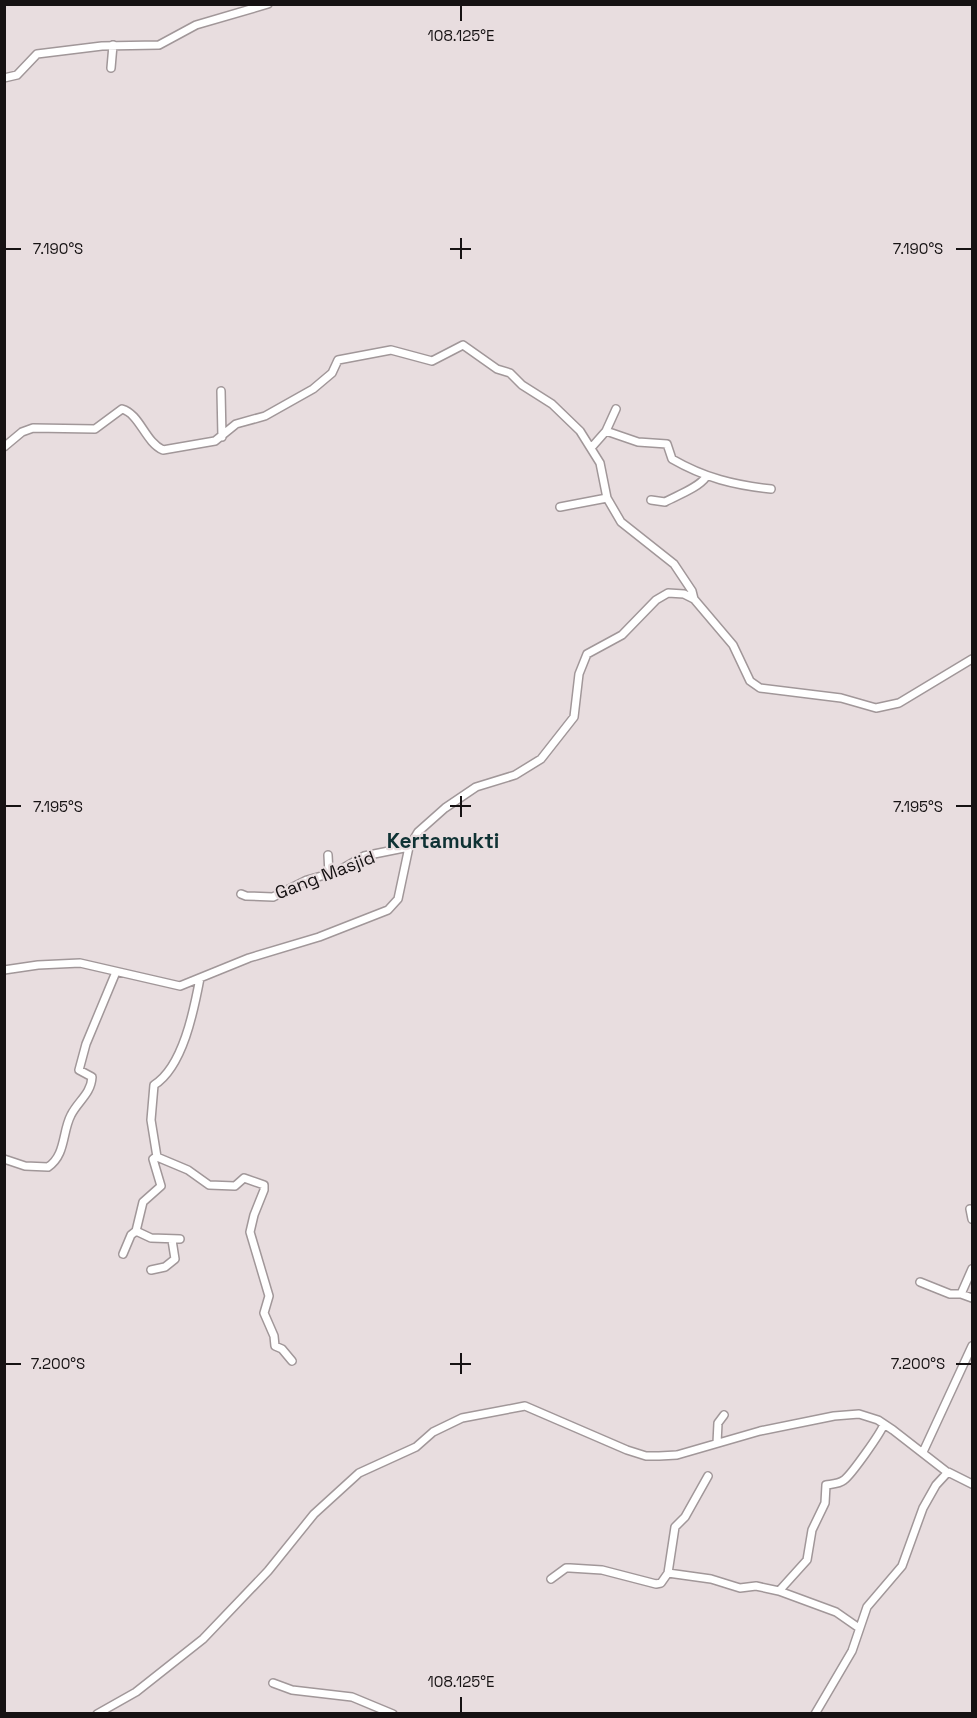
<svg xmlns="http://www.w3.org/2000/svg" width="977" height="1718" font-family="'Space Grotesk',sans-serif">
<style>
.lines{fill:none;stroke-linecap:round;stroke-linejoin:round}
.minor-casing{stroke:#a19799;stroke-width:10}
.minor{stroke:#fff;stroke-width:7}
.ticks{fill:none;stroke:#161213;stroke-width:2}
.labels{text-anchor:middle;stroke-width:4.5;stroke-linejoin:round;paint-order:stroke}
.street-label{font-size:18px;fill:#161213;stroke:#e8dddf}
.quarter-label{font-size:21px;font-weight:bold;fill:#0f3234;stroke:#e8dddf}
.ticks-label{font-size:15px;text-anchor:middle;fill:#161213;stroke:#e8dddf;stroke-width:4.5;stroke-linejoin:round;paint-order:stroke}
</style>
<rect width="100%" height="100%" fill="#e8dddf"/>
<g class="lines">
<g class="minor-casing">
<path id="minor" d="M111,68l2,-23
M4,78l13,-3 20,-21 65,-8 57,-1 37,-20 72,-21
M221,391l1,46
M606,431l32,11 29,2 5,15c33,19 62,26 99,30
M4,447l18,-15 11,-4 62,1 27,-20c18,5 23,33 41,41l52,-9 21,-17 29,-8 48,-27 19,-16 6,-13 53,-10 41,11 31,-16 34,24 13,4 12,12 30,19 28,27 20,32 7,35 14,24 53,42 18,27 2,8
M591,448l15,-17 10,-22
M651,500l14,2c13,-7 33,-14 41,-25
M560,507l47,-9
M328,855l1,19
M241,894l5,2 27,1 34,-17 29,-8 28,-16 45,-9
M4,970l34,-5 42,-2 100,23 69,-28 70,-21 69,-27 10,-11 11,-52 9,-15 27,-24 31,-21 39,-12 26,-16 33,-42 5,-43 8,-20 35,-19 34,-35 12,-7 16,1 10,5 39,46 17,36 10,7 81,10 35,10 23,-5 73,-44
M200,978c-6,32 -17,89 -46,107l-3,35 6,37 31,13 21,15 26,1 9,-8 20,7v5l-10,25 -4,17 19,64 -5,17 10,23 1,10 7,3 10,12
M157,1156l-4,3 8,27 -18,16 -7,29 15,7 29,1
M4,1159l21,7 23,1c18,-12 14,-35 23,-52 7,-14 20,-21 21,-38l-13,-7 7,-26 30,-72
M970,1209l2,10
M123,1254l8,-19 5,-4
M972,1269l-11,25 11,4
M151,1270l14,-3 10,-8 -3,-19
M920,1282l30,12h11
M717,1443l1,-20 6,-8
M923,1452l49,-106
M668,1573l43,6 29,9 16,-2 23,5
M551,1579l15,-11h4l32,2 54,14 5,-1 7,-10 7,-46 10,-10 23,-41
M859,1628l-23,-16 -57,-21 28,-31 5,-30 13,-27 1,-18c6,-1 13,-1 18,-5 7,-5 37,-47 40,-56
M273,1683l19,7 60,7 41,17
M97,1714l39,-22 67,-53 65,-68 46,-57 45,-41 57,-26 17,-15 29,-14 63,-12 102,44 19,6h13l18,-1 83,-24 74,-15 25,-2 19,6 15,10 54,42
M815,1714l37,-63 15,-44 35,-41 21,-58 13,-23 12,-13 24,12"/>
</g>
<use href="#minor" class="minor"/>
</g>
<path class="ticks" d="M461,6v15M461,238v21M6,249h15M450,249h21M956,249h15M461,796v21M6,806h15M450,806h21M956,806h15M461,1353v21M6,1364h15M450,1364h21M956,1364h15M461,1697v15"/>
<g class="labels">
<g class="street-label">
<text transform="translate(325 875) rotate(-21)" y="6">Gang Masjid</text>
</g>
<g class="quarter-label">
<text x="443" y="848">Kertamukti</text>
</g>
</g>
<g class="ticks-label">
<text x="461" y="41">108.125°E</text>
<text x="58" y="254">7.190°S</text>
<text x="918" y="254">7.190°S</text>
<text x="58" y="812">7.195°S</text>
<text x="918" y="812">7.195°S</text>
<text x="58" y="1369">7.200°S</text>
<text x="918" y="1369">7.200°S</text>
<text x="461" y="1687">108.125°E</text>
</g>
<rect width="977" height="1718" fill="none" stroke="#161213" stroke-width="12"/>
</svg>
